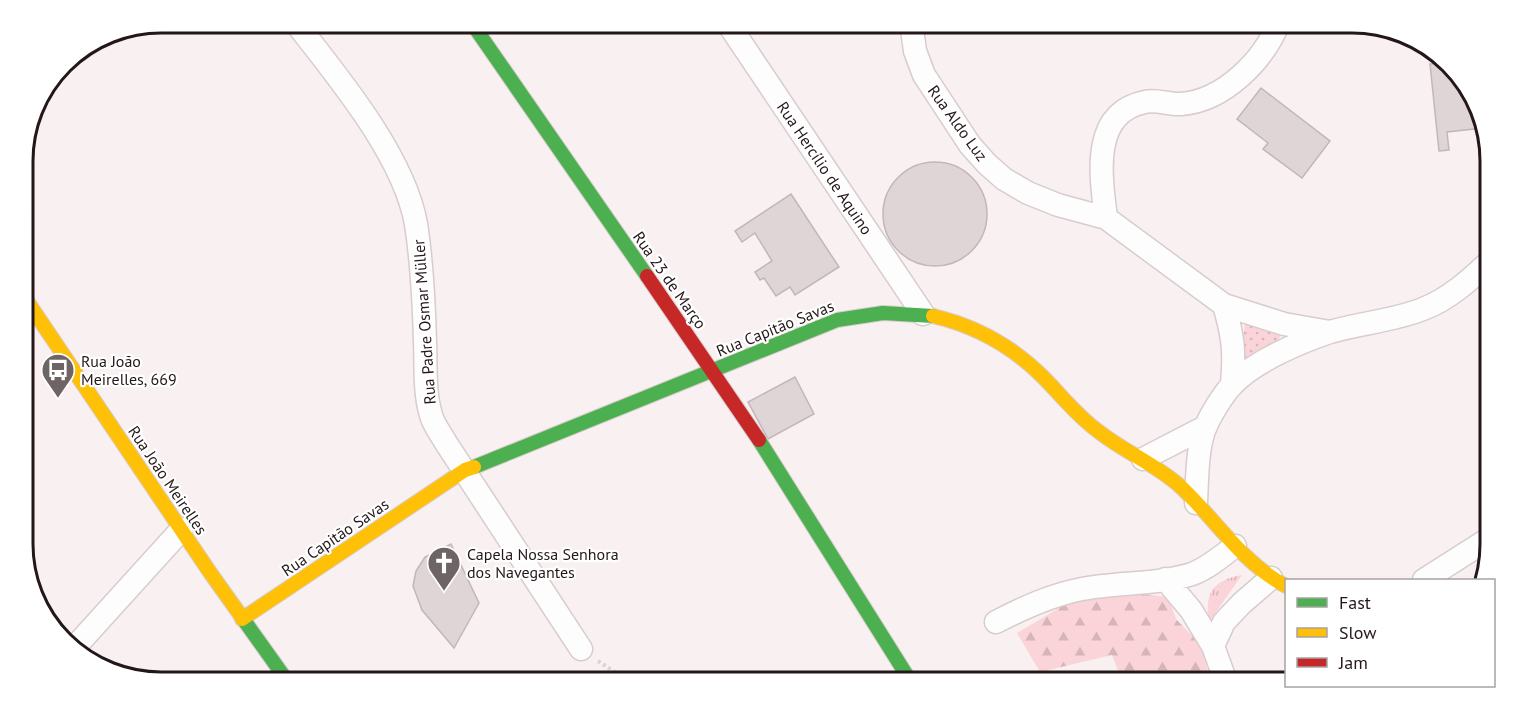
<svg xmlns="http://www.w3.org/2000/svg" width="1513" height="705" font-family="'PT Sans',sans-serif">
<style>
.grass{fill:url(#grass-tufts)}
.forest{fill:url(#forest-firs)}
.garden{fill:url(#garden-dots)}
.building{fill:#dfd4d6;stroke:#c2b7b8;stroke-width:1.5}
.lines{fill:none;stroke-linecap:round;stroke-linejoin:round}
.street-casing{stroke:#d8cccd;stroke-width:25}
.fast-casing{stroke:#d8cccd;stroke-width:16}
.slow-casing{stroke:#d8cccd;stroke-width:16}
.jam-casing{stroke:#d8cccd;stroke-width:16}
.path{stroke:#d7d5d5;stroke-width:4;stroke-dasharray:3 3;stroke-linecap:butt}
.street{stroke:#fefdfd;stroke-width:22}
.fast{stroke:#4caf50;stroke-width:14}
.slow{stroke:#ffc107;stroke-width:14}
.jam{stroke:#c62828;stroke-width:14}
.labels{text-anchor:middle;stroke-width:4.5;stroke-linejoin:round;paint-order:stroke}
.street-label{font-size:16px;fill:#241719;stroke:#fff}
.poi-label{font-size:16px;fill:#241719;stroke:#fff;text-anchor:start}
.rim{fill:none;stroke:#241719;stroke-width:3}
</style>
<defs>
<pattern id="grass-tufts" width="24" height="20" patternUnits="userSpaceOnUse" patternTransform="scale(1.5)"><rect width="24" height="20" fill="#fad4d9"/><path d="M3 7l-1-3M5 7V3M7 7l1-3M15 17l-1-3M17 17v-4M19 17l1-3" fill="none" stroke="#d6b5ba"/></pattern>
<pattern id="forest-firs" width="22" height="20" patternUnits="userSpaceOnUse" patternTransform="scale(1.5)"><rect width="22" height="20" fill="#fad4d9"/><path d="M5 1l3.5 6h-7zM16 11l3.5 6h-7z" fill="#d6b5ba"/></pattern>
<pattern id="garden-dots" width="8" height="8" patternUnits="userSpaceOnUse" patternTransform="scale(1.5)"><rect width="8" height="8" fill="#fad4d9"/><path d="M2 2h.1M6 6h.1" fill="none" stroke="#d6b5ba" stroke-width="1.8" stroke-linecap="round"/></pattern>
</defs>
<rect width="100%" height="100%" fill="#f8f0f1"/>
<path class="grass" d="M1242,575l-33,47c-5,-29 4,-42 33,-47z"/>
<path class="forest" d="M1128,592l40,5 8,22 24,25 11,38h-89l-10,-27 -72,17 -23,-39 49,-29z"/>
<path class="garden" d="M1245,324l21,5 14,6 -1,7 -35,22 -1,-26z"/>
<path class="building" d="M1444,63l18,13 21,52 -36,4 2,18 -10,1 -9,-87z
M1261,88l69,53 -28,37 -39,-29 5,-6 -31,-24z
M883 214a52 52 0 1 1 104 0a52 52 0 1 1-104 0Z
M791,194l48,73 -44,28 -5,-8 -14,9 -12,-18 -4,2 -5,-8 17,-11 -17,-28 -13,9 -7,-11z
M795,377l19,37 -46,25 -20,-37z
M451,544l28,59 -25,45 -32,-38 -9,-24 3,-15 9,-14z"/>
<g class="lines">
<g class="street-casing">
<path id="street" d="M295,22c43,55 109,134 121,202 6,39 8,79 9,118 1,24 -1,50 6,73 2,9 10,19 15,28l135,206
M727,22l196,292
M911,22l4,29 9,24 46,70 17,19 17,15 24,14 30,12 48,13 118,87 60,19 46,8
M1106,218c-5,-41 -16,-105 39,-116 11,-3 25,3 36,2 43,-3 83,-44 98,-82
M1224,305c9,31 11,47 8,79
M1143,459l62,-32
M1196,503c1,-21 1,-59 10,-77 5,-12 18,-33 27,-42 22,-23 67,-42 97,-52 30,-9 63,-11 93,-23 26,-10 47,-29 67,-48
M1165,579l26,31 22,36
M1424,580l66,-42
M996,622c27,-14 55,-27 86,-33 36,-7 75,-4 110,-15 16,-6 30,-18 43,-28
M75,647l107,-118
M1226,682l-13,-36 11,-24 18,-19 29,-25"/>
</g>
<g class="fast-casing">
<path id="fast" d="M471,22l176,254
M759,440l152,242
M474,467l363,-147 46,-7 50,3
M241,616l47,66"/>
</g>
<g class="slow-casing">
<path id="slow" d="M23,295l186,276 32,45
M933,316c43,10 78,29 110,61 18,18 34,39 55,54 26,21 58,33 83,56 35,33 61,76 105,99
M242,619l223,-149 9,-3"/>
</g>
<g class="jam-casing">
<path id="jam" d="M647,276l112,164"/>
</g>
<path class="path" d="M598,661l32,21"/>
<use href="#street" class="street"/>
<use href="#fast" class="fast"/>
<use href="#slow" class="slow"/>
<use href="#jam" class="jam"/>
</g>
<defs>
<g id="bus-pin" transform="scale(1.725)"><path d="M0 17L-7.5 6A9.5 9.5 0 1 1 7.5 6Z" fill="#6e6365" stroke="#fff"/><path d="M-5-6H5V4H4V6H2V4H-2V6H-4V4H-5ZM-3.5-4V0h7V-4ZM-3.5 1.2v1.5H-2V1.2ZM2 1.2v1.5H3.5V1.2Z" fill="#fff"/></g>
<g id="church-pin" transform="scale(1.725)"><path d="M0 17L-7.5 6A9.5 9.5 0 1 1 7.5 6Z" fill="#6e6365" stroke="#fff"/><path d="M-1.2-6h2.4v3.5h3.3v2.4h-3.3V6h-2.4V-.1h-3.3v-2.4h3.3Z" fill="#fff"/></g>
</defs>
<g fill-rule="evenodd">
<use href="#bus-pin" x="58" y="370"/>
<use href="#church-pin" x="444" y="563"/>
</g>
<g class="labels">
<g class="street-label">
<text transform="translate(958 123) rotate(54)" y="6">Rua Aldo Luz</text>
<text transform="translate(825 168) rotate(56)" y="6">Rua Hercílio de Aquino</text>
<text transform="translate(670 280) rotate(55)" y="6">Rua 23 de Março</text>
<text transform="translate(424 322) rotate(-94)" y="6">Rua Padre Osmar Müller</text>
<text transform="translate(775 328) rotate(-22)" y="6">Rua Capitão Savas</text>
<text transform="translate(168 480) rotate(56)" y="6">Rua João Meirelles</text>
<text transform="translate(335 537) rotate(-34)" y="6">Rua Capitão Savas</text>
</g>
<g class="poi-label">
<text x="81" y="367">Rua João<tspan x="81" dy="18">Meirelles, 669</tspan></text>
<text x="467" y="560">Capela Nossa Senhora<tspan x="467" dy="18">dos Navegantes</tspan></text>
</g>
</g>
<path d="M0 0H1513V705H0ZM161 33H1352A128 128 0 0 1 1480 161V544A128 128 0 0 1 1352 672H161A128 128 0 0 1 33 544V161A128 128 0 0 1 161 33Z" fill="#fff" fill-rule="evenodd"/>
<path class="rim" d="M161 33H1352A128 128 0 0 1 1480 161V544A128 128 0 0 1 1352 672H161A128 128 0 0 1 33 544V161A128 128 0 0 1 161 33Z"/>
<rect x="1285" y="579" width="210" height="108" fill="#ffffff" stroke="#a7a2a3" stroke-width="1.5"/>
<rect x="1297" y="598" width="30" height="9" fill="#4caf50" stroke="#a7a2a3" stroke-width="1.5"/>
<text x="1339" y="609" font-size="18" fill="#241719">Fast</text>
<rect x="1297" y="628" width="30" height="9" fill="#ffc107" stroke="#a7a2a3" stroke-width="1.5"/>
<text x="1339" y="639" font-size="18" fill="#241719">Slow</text>
<rect x="1297" y="658" width="30" height="9" fill="#c62828" stroke="#a7a2a3" stroke-width="1.5"/>
<text x="1339" y="669" font-size="18" fill="#241719">Jam</text>
</svg>
